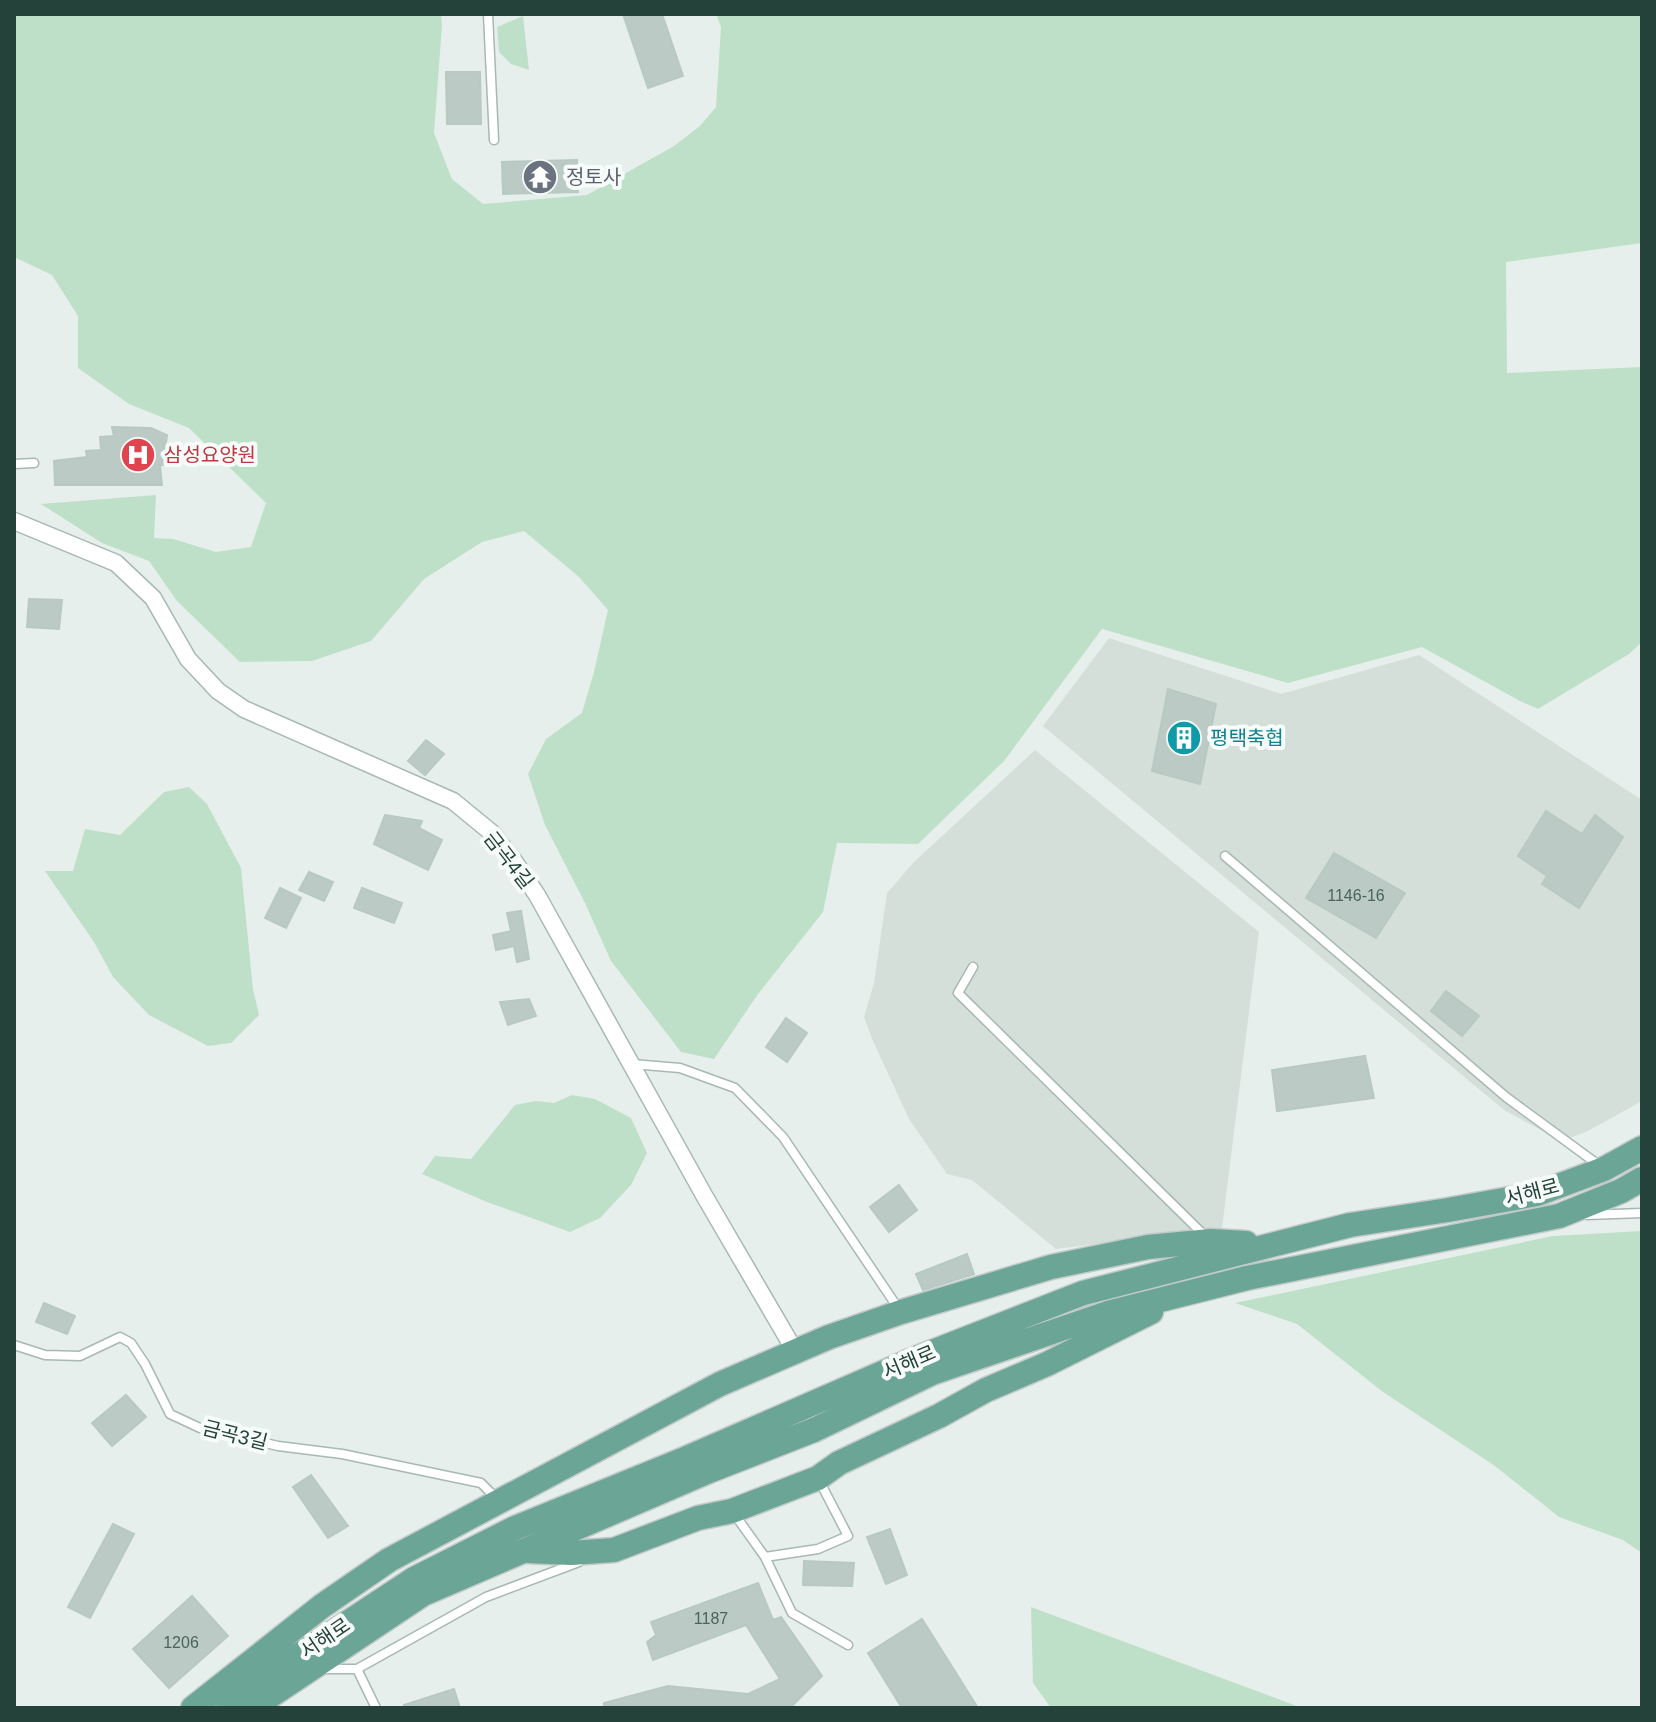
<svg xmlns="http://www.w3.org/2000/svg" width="1656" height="1722" font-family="Helvetica,'Noto Sans KR',sans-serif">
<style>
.built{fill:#d4dfda}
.green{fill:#bfe0c8}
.building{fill:#bbcac4;stroke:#b8c9c2;stroke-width:2}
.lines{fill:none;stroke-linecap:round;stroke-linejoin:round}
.service-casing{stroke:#a8b8b2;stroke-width:11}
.minor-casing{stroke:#a8b8b2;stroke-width:19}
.primary-casing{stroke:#c2cac8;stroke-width:27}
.service{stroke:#fff;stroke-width:8}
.minor{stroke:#fff;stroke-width:16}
.primary{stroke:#6aa596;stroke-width:24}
.labels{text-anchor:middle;stroke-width:8;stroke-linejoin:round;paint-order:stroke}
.number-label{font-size:16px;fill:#4a645c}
.worship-label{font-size:20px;fill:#5b616d;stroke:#f7fbf9;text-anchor:start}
.health-label{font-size:20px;fill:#be3a42;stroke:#f7fbf9;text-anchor:start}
.culture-label{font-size:20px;fill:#0d838f;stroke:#f7fbf9;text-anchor:start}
.street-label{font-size:20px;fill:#24423a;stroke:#f7fbf9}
</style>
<rect width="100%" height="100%" fill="#e6efeb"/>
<path class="built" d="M1109,638l172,56 138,-39 223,145v301l-54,30 -27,10 -57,-31 -461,-384z
M1035,750l224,182 -37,296 -166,21 -84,-69 -25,-6 -38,-55 -36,-78 -9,-24 10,-34 13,-90 27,-31z"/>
<path class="green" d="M14,14h427l1,11 -8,108 18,46 31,25 104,-9 87,-49 26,-20 16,-19 5,-80 -5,-13h926v229l-136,19 1,111 135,-6v275l-13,12 -91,55 -18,-8 -98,-54 -134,36 -186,-54 -98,132 -86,83 -81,-1 -14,69 -65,82 -44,65 -33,-7 -70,-91 -26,-58 -40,-78 -17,-51 18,-35 36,-26 12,-41 14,-62 -29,-33 -55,-46 -42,11 -58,37 -53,62 -59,20 -72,1 -63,-61 -28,-40 -47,-18 -61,-39 115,-9 -2,43 19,1 43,13 35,-5 15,-44 -77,-75 -60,-24 -51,-36v-52l-26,-41 -38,-18z
M523,16l6,54 -18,-6 -12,-12 -2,-25z
M189,787l18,17 34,64 12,121 6,26 -28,28 -23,3 -59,-31 -36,-38 -19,-35 -49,-71h28l12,-42 35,6 44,-43z
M572,1095l23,4 36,19 16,35 -16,32 -31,33 -30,14 -83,-30 -65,-28 13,-18 36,3 44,-54 21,-4 18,2z
M1642,1231v322l-19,-13 -64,-23 -64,-51 -112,-74 -86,-68 -62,-21 318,-67z
M1031,1607l271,101h-251l-18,-25z"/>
<path class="building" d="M623,14h39l21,62 -35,12z
M446,72h34l1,52h-34z
M577,160l1,32 -75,2 -1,-32z
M112,427l39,1 16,7 -4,30h-3l2,20h-107l-1,-24 33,-4 -1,-6 15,-1 -1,-13 14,-1z
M29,599l33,1 -3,29 -32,-2z
M1168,689l48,15 -16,80 -48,-13z
M426,740l18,14 -19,21 -17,-14z
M1546,811l36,23 13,-19 28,22 -44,71 -37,-24 5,-8 -29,-20z
M385,815l37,6 -3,7 23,12 -14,30 -54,-26z
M1334,853l71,40 -29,45 -70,-40z
M309,872l24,10 -9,19 -25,-11z
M280,888l21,10 -15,30 -21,-10z
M362,888l40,15 -8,20 -40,-15z
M521,911l8,48 -12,3 -3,-16 -18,4 -3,-15 18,-4 -4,-18z
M1446,991l33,25 -17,20 -31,-25z
M529,999l7,17 -28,9 -8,-23z
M786,1018l21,15 -20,29 -21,-15z
M1365,1056l9,42 -97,13 -5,-41z
M899,1185l18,25 -28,22 -19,-25z
M967,1254l7,20 -51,16 -7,-16z
M44,1303l31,13 -8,18 -31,-12z
M126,1395l20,22 -34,29 -20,-23z
M311,1475l37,51 -20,12 -35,-51z
M113,1524l21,10 -44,84 -22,-11z
M890,1529l17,46 -21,9 -19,-47z
M804,1561l50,2 -2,23 -49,-1z
M758,1583l15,37 8,-3 41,59 -32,32h-186v-5l64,-17 80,8 32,-15 -34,-54 -93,35 -6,-18 9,-7 -5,-13z
M192,1596l36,40 -59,52 -36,-39z
M922,1619l56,89h-76l-34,-55z
M454,1689l6,19h-56v-3z"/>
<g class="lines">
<g class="service-casing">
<path id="service" d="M488,14l6,126
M14,464l20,-1
M1225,856l281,241 94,69
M973,967l-15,26 249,245
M632,1064l48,4 55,20 48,49 115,171
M1587,1215l55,-2
M14,1345l31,10 35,1 40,-19 11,6 14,21 25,50 30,14 78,18 64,8 139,29 17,17
M735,1515l30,42 27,56 56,32
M765,1557l53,-8 30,-13 -28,-54
M322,1669h35l129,-72 93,-35
M357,1669l19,39"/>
</g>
<g class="minor-casing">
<path id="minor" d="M14,521l102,42 37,35 35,61 30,32 26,18 209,92 39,32 22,28 23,34 168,302 90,154"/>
</g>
<g class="primary-casing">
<path id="primary" d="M528,1551l43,2 43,-3 84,-32 34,-7 86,-33 21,-15 100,-47 47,-26 61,-26 104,-52
M193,1708l129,-102 67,-46 331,-176 109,-47 72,-25 150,-45 97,-20 63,-6 35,2
M228,1708l48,-38 138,-91 101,-51 172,-70 230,-100 166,-65 267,-68 98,-15 89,-16 67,-25 38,-21
M256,1708l14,-12 153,-102 286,-123 105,-41 118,-57 176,-60 139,-35 312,-62 62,-25 21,-12"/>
</g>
<use href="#service" class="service"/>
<use href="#minor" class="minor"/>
<use href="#primary" class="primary"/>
</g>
<defs>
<g id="temple-disc" transform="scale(1.8)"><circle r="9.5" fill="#6b7280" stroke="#f7fbf9"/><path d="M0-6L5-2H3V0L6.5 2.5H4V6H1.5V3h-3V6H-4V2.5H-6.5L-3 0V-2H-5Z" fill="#fff"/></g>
<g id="hospital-disc" transform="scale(1.8)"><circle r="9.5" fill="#e0444e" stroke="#f7fbf9"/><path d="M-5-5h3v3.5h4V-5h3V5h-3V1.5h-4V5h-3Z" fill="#fff"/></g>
<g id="building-disc" transform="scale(1.8)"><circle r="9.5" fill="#0f9aa8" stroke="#f7fbf9"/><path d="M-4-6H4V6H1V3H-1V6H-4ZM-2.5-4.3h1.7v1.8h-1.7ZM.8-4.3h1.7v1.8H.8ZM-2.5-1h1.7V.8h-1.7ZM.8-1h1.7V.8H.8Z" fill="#fff"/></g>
</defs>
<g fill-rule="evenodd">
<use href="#temple-disc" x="540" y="177"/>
<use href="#hospital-disc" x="138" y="455"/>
<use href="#building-disc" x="1184" y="738"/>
</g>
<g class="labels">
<g class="number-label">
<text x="1356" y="901">1146-16</text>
<text x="711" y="1624">1187</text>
<text x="181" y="1648">1206</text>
</g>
<g class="worship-label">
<text x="566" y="184">정토사</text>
</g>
<g class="health-label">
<text x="164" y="462">삼성요양원</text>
</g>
<g class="culture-label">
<text x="1210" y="745">평택축협</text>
</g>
<g class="street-label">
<text transform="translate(509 860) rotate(52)" y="7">금곡4길</text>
<text transform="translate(1532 1192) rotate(-15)" y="7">서해로</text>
<text transform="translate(909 1362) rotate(-23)" y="7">서해로</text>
<text transform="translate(235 1435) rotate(14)" y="7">금곡3길</text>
<text transform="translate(325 1638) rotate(-34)" y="7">서해로</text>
</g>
</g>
<rect width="1656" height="1722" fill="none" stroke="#24423a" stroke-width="32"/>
</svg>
